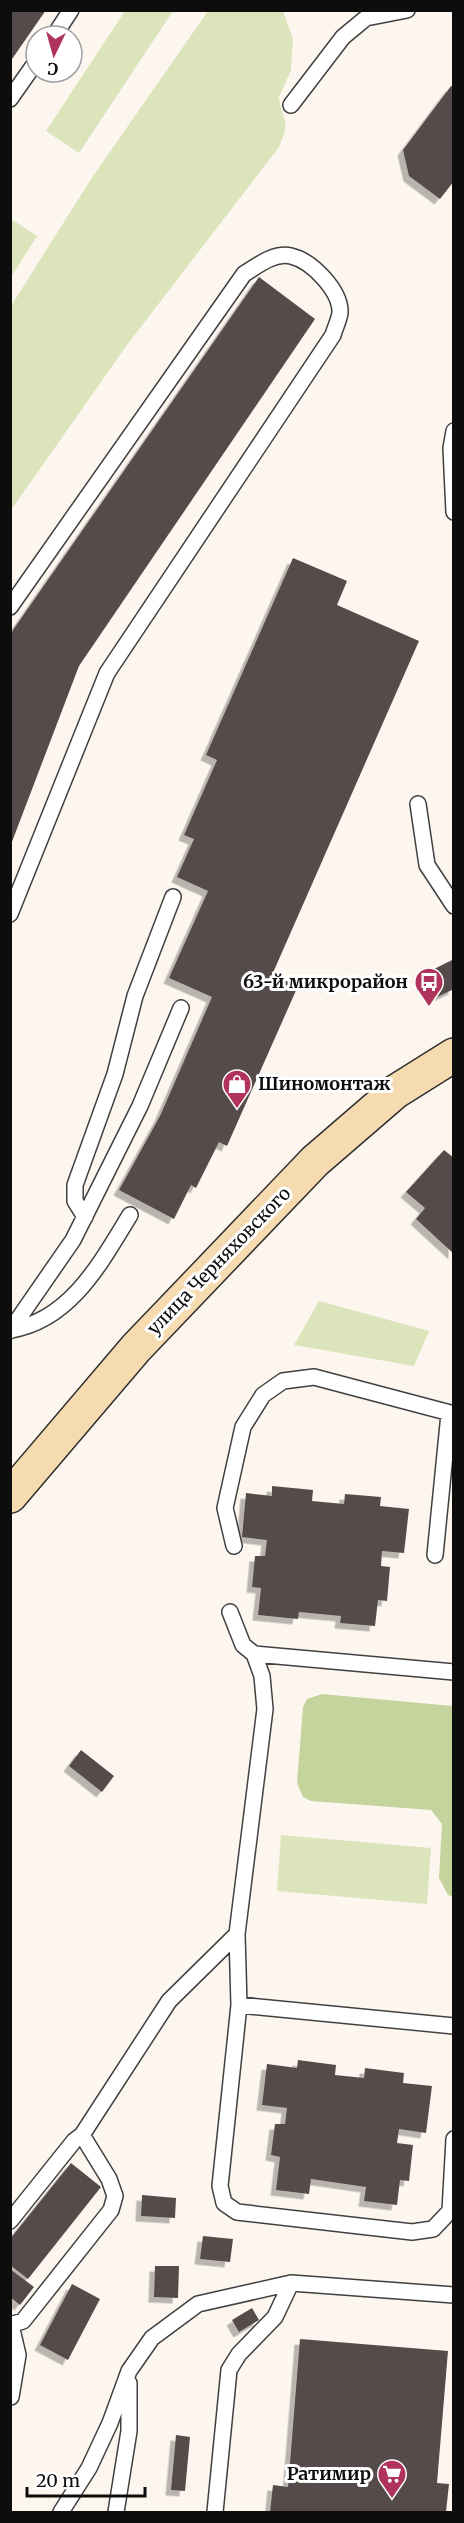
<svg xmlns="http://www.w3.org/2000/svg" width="464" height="2523" font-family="Merriweather,serif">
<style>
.green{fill:#dce4bc}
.forest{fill:#c5d49d}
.building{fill:#554c4b;filter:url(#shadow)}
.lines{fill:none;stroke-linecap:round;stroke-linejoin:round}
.service-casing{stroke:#404040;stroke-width:18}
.secondary-casing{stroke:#2f2f2f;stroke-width:36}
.service{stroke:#fff;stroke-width:15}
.secondary{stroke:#f7dbb0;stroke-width:33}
.labels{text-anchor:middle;stroke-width:6;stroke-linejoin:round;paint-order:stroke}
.poi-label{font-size:18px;font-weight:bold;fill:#0d0d0d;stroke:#fff;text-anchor:end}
.street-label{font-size:18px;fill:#0d0d0d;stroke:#fff}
</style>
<defs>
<filter id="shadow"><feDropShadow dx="-5.5" dy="5.5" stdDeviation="0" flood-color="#0004"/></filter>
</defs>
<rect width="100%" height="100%" fill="#fdf6ef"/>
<path class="green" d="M125,11h48l-94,142 -33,-22z
M208,11h75l10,28 -2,31 -12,27c3,26 13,21 0,50l-152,198 -116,165v-204l80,-127z
M11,219l26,17 -26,41z
M319,1301l110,30 -15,35 -120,-21z
M281,1835l150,13 -4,56 -150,-13z"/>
<path class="forest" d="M322,1694l131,12v191l-5,-2 -9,-17 3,-54 -11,-14 -120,-9 -8,-4 -6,-14 6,-76 4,-8z"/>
<path class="building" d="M10,10h36l-36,52z
M451,86l3,2v93l-14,18 -31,-23 -6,-26z
M259,277l56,42 -236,347 -69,181v-210l3,-7z
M293,558l54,23 -10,24 82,36 -147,334 26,11 -71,160 -8,-4 -23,46 -5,-3 -17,34 -55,-29 41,-74 52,-119 -43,-19 39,-87 -31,-14 17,-38 -10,-4 33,-75 -11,-5z
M454,959v30l-19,9 -11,-24z
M444,1150l10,8v96l-38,-35 9,-11 -19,-16z
M272,1486l41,4 -1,11 32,3 1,-10 36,3 -1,9 29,3 -5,44 -22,-2 -1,15 9,1 -3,34 -9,-1 -3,26 -35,-3 1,-7 -42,-4 -1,7 -40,-4 3,-27 -9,-1 3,-31h10l2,-16 -25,-3 4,-44 26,3z
M81,1750l33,26 -12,16 -33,-26z
M298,2060l38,5 -1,10 29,3 1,-10 39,5 -1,10 29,3 -6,47 -27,-4 -2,14 16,2 -4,36 -9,-1 -3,25 -33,-4 2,-14 -55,-8 -2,15 -33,-4 4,-33 -9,-2 4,-31h10l2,-16 -25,-3 5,-41 30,4z
M71,2163l30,24 -73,92 -18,-14v-26z
M142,2195l34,3 -1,20 -34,-2z
M203,2236l30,3 -3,23 -30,-3z
M155,2266h24l-1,32 -24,-1z
M10,2269l24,18 -14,18 -10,-8z
M72,2284l28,15 -32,61 -28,-15z
M252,2308l7,12 -20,12 -7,-12z
M300,2339l148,12 -11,132 12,1 -3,28h-176l3,-27 15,2z
M176,2435l14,2 -5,54 -14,-1z"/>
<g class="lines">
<g class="service-casing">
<path id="service" d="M54,36l17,-26
M10,99l26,-37
M291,105l52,-68 23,-19 41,-8
M454,431l-3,17 3,64
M10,607l234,-333c13,-8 30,-22 47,-18 21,5 50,35 49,57 -1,7 -5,15 -7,22l-226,338 -97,241
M418,804l9,61 27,41
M85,1217l-10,-16v-16l40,-111 20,-78 38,-99
M11,1330c60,-10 90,-68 119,-115
M10,1331l63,-91 67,-134 41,-98
M234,1546l-9,-38 18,-81 20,-32 20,-14 31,-4 140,37
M435,1555l14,-141
M230,1612l13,33 11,9
M239,2005l-2,-71 28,-225 -3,-33 -8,-22 200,18
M454,2026l-215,-21 -19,181 4,17 13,9 175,20 21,-3 17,-18 4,-72
M10,2221l64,-80 8,-6 87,-134 68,-67
M10,2325l13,-4 88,-111 4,-14 -6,-17 -27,-44
M11,2397l7,-42 -7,-30
M61,2512l28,-44 21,-45 19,-52 23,-33 46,-34 93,-21
M116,2512l13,-81v-48
M215,2512l14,-142 10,-16 36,-37 16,-34 163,12"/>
</g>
<g class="secondary-casing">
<path id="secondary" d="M10,1496l126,-148 179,-187 80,-69 59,-37"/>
</g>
<use href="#service" class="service"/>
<use href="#secondary" class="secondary"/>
</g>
<defs>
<g id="bus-pin" transform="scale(1.5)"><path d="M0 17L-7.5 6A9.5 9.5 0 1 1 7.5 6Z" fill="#af335b" stroke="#fff"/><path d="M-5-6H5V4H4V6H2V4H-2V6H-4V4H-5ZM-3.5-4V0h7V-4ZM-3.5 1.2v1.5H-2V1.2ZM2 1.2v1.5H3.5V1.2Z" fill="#fff"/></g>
<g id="shop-pin" transform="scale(1.5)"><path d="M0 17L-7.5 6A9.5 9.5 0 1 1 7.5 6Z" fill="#af335b" stroke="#fff"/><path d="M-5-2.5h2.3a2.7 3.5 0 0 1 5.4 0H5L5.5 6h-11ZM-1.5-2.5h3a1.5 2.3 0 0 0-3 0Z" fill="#fff"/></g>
<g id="supermarket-pin" transform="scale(1.5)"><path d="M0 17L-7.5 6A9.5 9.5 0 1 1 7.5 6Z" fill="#af335b" stroke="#fff"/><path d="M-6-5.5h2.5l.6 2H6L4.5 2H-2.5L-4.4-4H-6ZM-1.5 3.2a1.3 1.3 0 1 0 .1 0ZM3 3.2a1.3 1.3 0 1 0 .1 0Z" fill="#fff"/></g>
</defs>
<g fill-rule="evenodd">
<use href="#bus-pin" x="429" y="982"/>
<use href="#shop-pin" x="237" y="1084"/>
<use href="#supermarket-pin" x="392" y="2474"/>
</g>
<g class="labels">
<g class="poi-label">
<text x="408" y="988">63-й микрорайон</text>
<text x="258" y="1090" text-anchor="start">Шиномонтаж</text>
<text x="371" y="2480">Ратимир</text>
</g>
<g class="street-label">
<text transform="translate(219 1261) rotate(-46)" y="6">улица Черняховского</text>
</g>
</g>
<rect width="464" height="2523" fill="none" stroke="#0d0d0d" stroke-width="24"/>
<g transform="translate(54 54) rotate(185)"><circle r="28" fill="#ffffff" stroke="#9e9e9e" stroke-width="1.5"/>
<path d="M0-4.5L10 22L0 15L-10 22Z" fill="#af335b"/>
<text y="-9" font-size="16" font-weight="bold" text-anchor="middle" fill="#0d0d0d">С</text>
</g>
<path d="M27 2487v9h118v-9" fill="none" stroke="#0d0d0d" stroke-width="3"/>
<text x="36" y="2487" font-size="18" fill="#0d0d0d" stroke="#ffffff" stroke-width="4.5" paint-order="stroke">20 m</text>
</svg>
